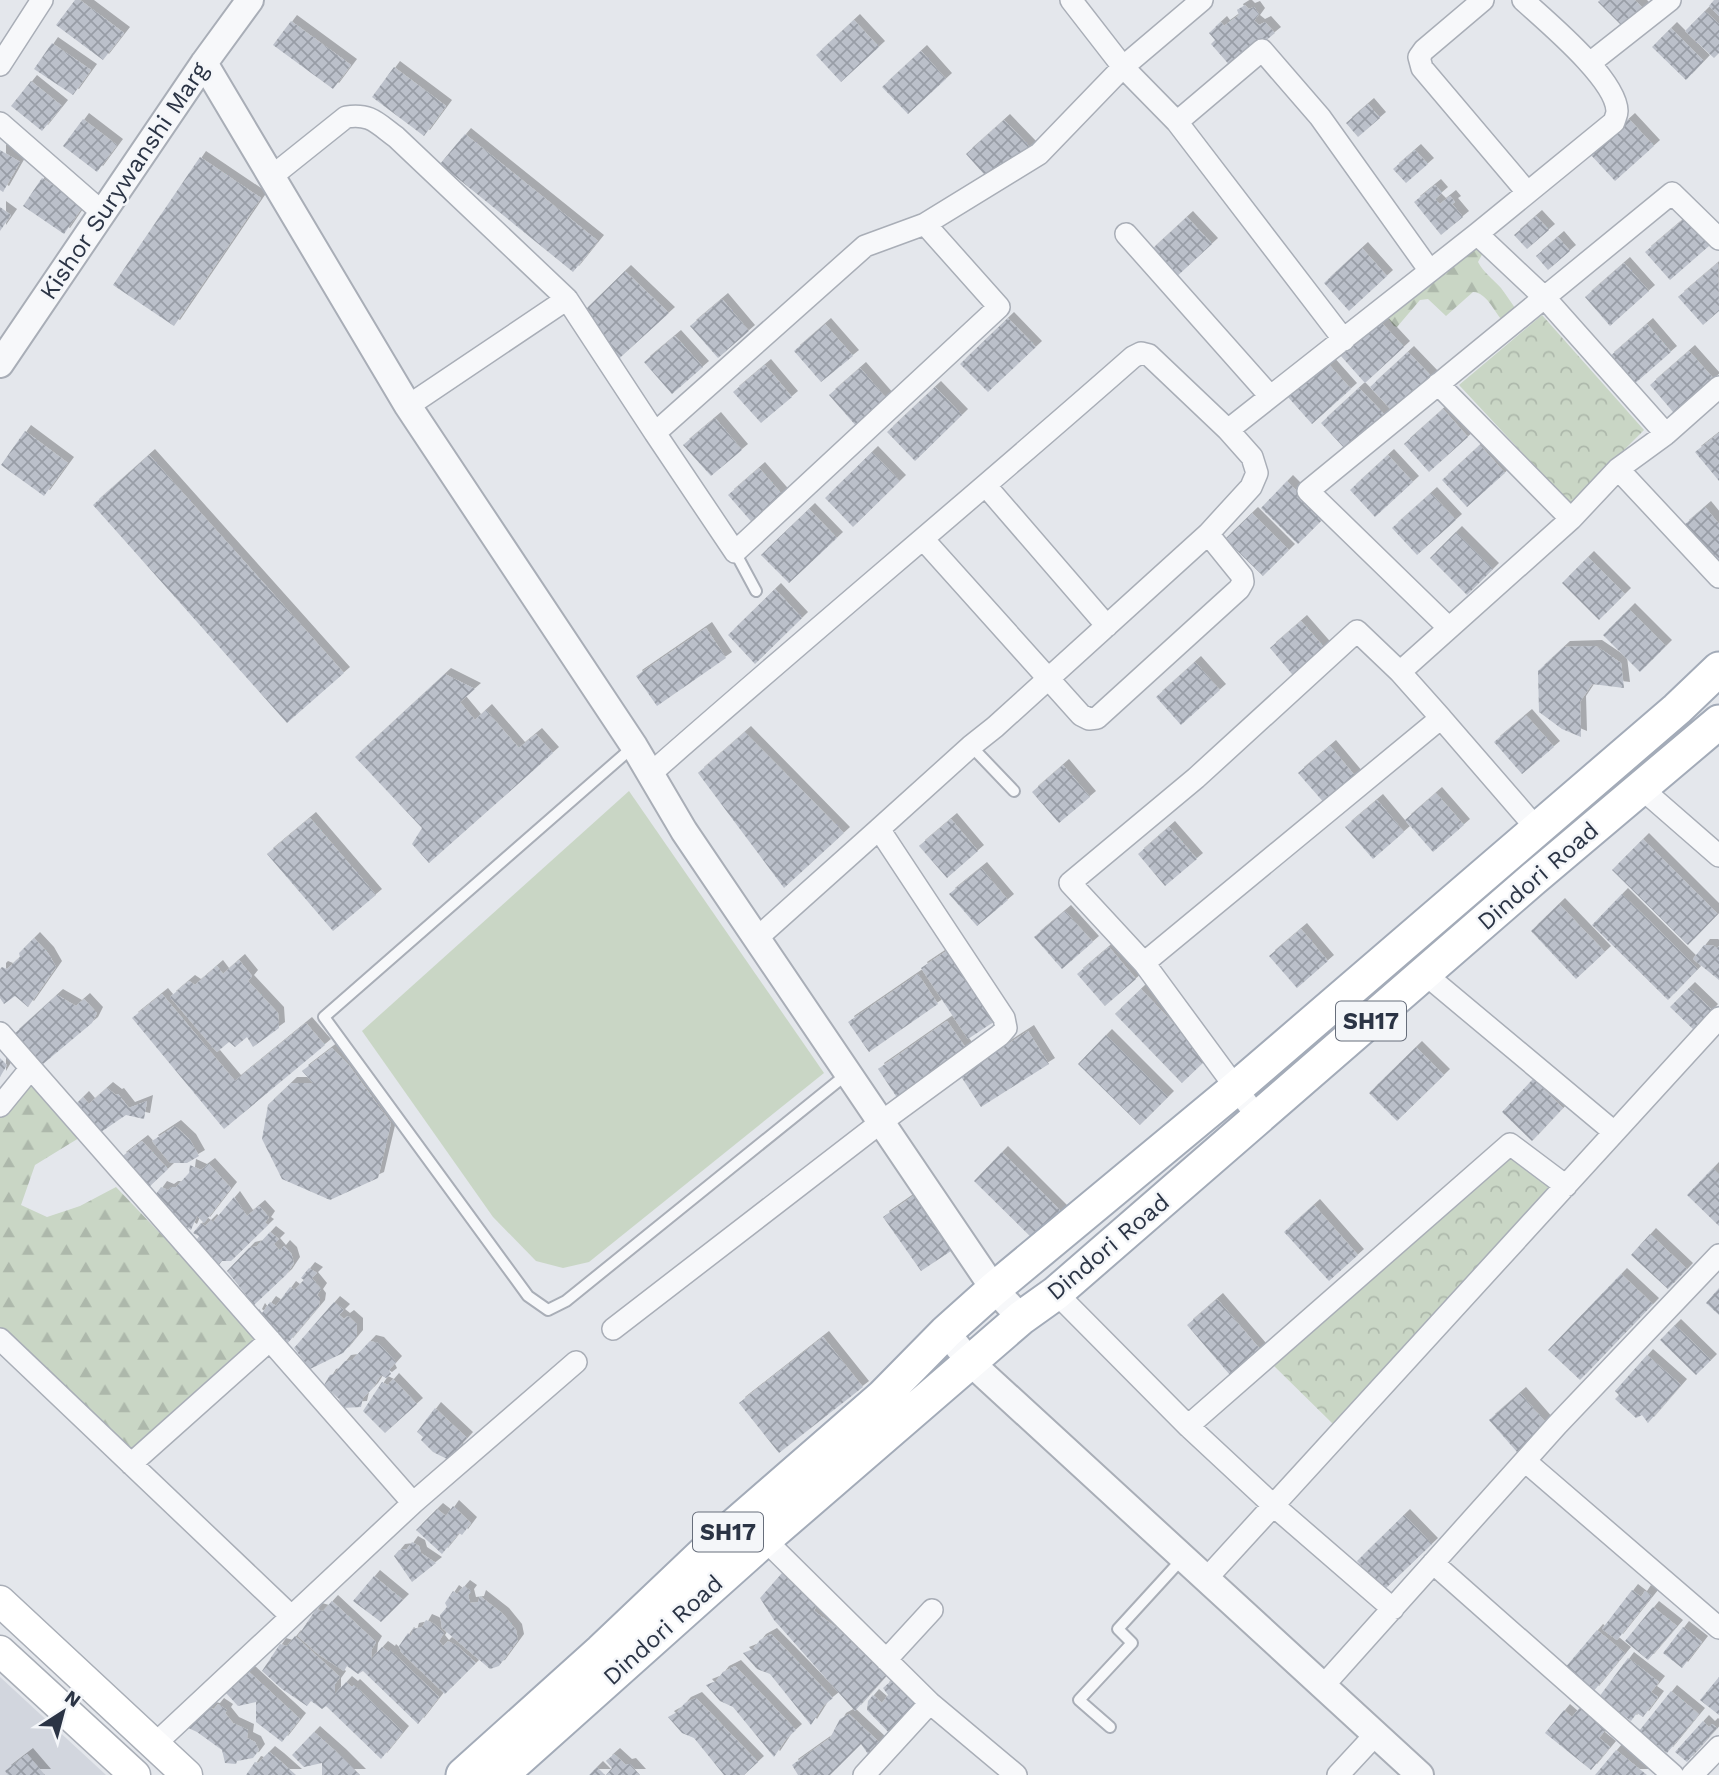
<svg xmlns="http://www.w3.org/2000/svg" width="1719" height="1775" font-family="'Work Sans',sans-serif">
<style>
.built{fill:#d2d6de}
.forest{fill:url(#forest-firs)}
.park{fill:url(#park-crowns)}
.garden{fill:#c9d6c5}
.building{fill:url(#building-cross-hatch);filter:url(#shadow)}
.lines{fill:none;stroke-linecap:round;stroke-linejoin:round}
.service-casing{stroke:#a9aeb7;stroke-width:14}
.minor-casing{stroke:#a9aeb7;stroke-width:24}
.tertiary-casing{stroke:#a9aeb7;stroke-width:30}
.secondary-casing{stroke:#a9aeb7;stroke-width:33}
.primary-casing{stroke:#a3abb8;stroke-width:37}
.service{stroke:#f7f8fa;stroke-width:10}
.minor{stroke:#f7f8fa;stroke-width:21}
.tertiary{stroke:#f7f8fa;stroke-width:26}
.secondary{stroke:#fff;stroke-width:30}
.primary{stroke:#fff;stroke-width:33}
.labels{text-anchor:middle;stroke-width:5;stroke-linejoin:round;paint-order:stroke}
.shield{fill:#f4f6f9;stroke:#676e7b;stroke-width:2}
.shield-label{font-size:23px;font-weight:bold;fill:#2b3445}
.street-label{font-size:24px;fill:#2b3445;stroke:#f4f6f9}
</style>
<defs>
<pattern id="forest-firs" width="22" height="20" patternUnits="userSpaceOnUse" patternTransform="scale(1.75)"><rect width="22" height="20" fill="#c9d6c5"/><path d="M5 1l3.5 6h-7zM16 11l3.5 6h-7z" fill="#adb8ab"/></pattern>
<pattern id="park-crowns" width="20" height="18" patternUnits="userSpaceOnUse" patternTransform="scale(1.75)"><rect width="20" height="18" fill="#c9d6c5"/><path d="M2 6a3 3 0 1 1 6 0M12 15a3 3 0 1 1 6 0" fill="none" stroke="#adb8ab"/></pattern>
<pattern id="building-cross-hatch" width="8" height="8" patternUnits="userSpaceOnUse" patternTransform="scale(1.75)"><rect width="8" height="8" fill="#bbc0ca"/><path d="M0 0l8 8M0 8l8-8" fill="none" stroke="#989da6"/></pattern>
<filter id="shadow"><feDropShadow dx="6" dy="-6" stdDeviation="0" flood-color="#0004"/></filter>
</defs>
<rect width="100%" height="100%" fill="#e4e7ec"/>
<path class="built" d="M0,1677l106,98h-106z"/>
<path class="forest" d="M1476,239l9,10 -7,13c6,11 15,17 23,26 6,8 11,16 17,24l-16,8c-9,-10 -15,-27 -29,-28l-27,24 -18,-17 -8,1 -23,27 -3,-1 -7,-9z
M31,1077l48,61 -44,27 -14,40 26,12 33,-11 36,-19 146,153 -129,115 -133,-125v-217z"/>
<path class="park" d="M1542,315l102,115 -74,74 -111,-119z
M1509,1154l45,36 -215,234 -7,-1 -60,-59z"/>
<path class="garden" d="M629,791l195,282 -235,189 -26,6 -27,-7 -43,-44 -131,-186z"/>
<path class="building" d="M75,0h5l44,33 -21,27 -47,-35z
M1600,0h35l8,8 -19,20 -26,-26z
M1714,0h5v16l-10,-10z
M1245,5l4,4 5,-2 5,7 -5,7 5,4 6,-3 10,11 -43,35 -21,-24 4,-4 -6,-7 12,-11 3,4 15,-11 -2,-5z
M1705,11l14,13v29l-5,5 -29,-27z
M854,20l25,27 -38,35 -25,-27z
M291,21l60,44 -18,24 -60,-44z
M1671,28l33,33 -18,19 -34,-33z
M52,43l39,27 -18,25 -39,-26z
M921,51l25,28 -38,35 -26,-27z
M394,67l52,39 -22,30 -52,-39z
M31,81l31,25 -20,25 -31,-25z
M1368,104l12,14 -22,19 -12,-14z
M83,119l34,26 -20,27 -34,-26z
M1629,119l25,27 -39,35 -25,-27z
M1004,120l26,27 -39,35 -25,-28z
M465,134l133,107 -25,31 -133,-108z
M0,150l20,12 -17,30 -3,-2z
M1415,150l13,14 -22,19 -13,-14z
M200,157l61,41 -87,128 -61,-41z
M42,178l41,28 -19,28 -41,-28z
M1435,185l7,8 -7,6 5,5 10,-8 5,6 -3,2 11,13 -22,18 -27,-33z
M0,207l11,8 -11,16z
M1536,216l13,14 -22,19 -13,-14z
M1187,217l25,27 -38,35 -25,-27z
M1685,218l24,28 -39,34 -25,-28z
M1558,237l12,14 -22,19 -12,-14z
M1362,248l25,28 -38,35 -25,-28z
M1624,263l25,28 -39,35 -25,-29z
M1718,263l1,48 -16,14 -25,-28z
M625,271l44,42 -57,52 -30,-52z
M722,299l27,32 -31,27 -28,-32z
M1008,318l28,29 -48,45 -28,-28z
M1379,320l25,27 -39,36 -25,-28z
M825,324l28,32 -32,26 -27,-31z
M1647,324l24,28 -39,34 -24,-28z
M675,336l28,31 -31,27 -28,-32z
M1689,351l25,28 -40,34 -24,-28z
M1408,352l26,27 -39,35 -25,-27z
M1326,361l25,28 -39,35 -25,-28z
M765,365l27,32 -31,26 -28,-31z
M860,368l28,32 -31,27 -28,-32z
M935,387l27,28 -47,46 -28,-29z
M1359,388l26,27 -39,35 -25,-27z
M1443,409l25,28 -39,35 -25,-28z
M715,418l27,32 -31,26 -28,-31z
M25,431l43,32 -24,33 -43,-31z
M1719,433v48l-24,-29z
M1480,445l25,28 -38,34 -25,-27z
M872,452l28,29 -47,46 -28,-29z
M149,455l195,218 -57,50 -194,-218z
M1388,455l25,27 -38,35 -25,-27z
M759,468l28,32 -31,27 -28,-32z
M1287,481l37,37 -26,26 -37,-36z
M1431,493l25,27 -39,35 -25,-27z
M1705,507l14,17v44l-36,-42z
M809,509l28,29 -48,45 -28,-28z
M1252,513l37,37 -26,26 -38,-37z
M1456,532l37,37 -26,26 -37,-37z
M1588,557l37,37 -26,26 -37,-37z
M775,589l27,29 -47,46 -27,-29z
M1629,609l37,37 -26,26 -37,-37z
M1301,621l28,32 -32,27 -27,-32z
M706,628l20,30 -69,48 -21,-30z
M1596,646l25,17 3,25 -32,-4 -12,18 1,35 -19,-8 -23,-17 -1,-41 26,-24z
M1195,662l25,28 -39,35 -25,-28z
M445,674l30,15 -15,13 15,18 11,-10 33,38 17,-14 17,19 -124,110 -17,-19 10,-16 -67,-71z
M1526,715l28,32 -32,27 -28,-32z
M745,732l99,101 -60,55 -86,-115z
M1330,746l27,32 -31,27 -28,-32z
M1063,765l27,32 -31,26 -27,-31z
M1436,793l28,32 -31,27 -28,-32z
M1377,800l27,32 -31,27 -28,-32z
M310,818l66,77 -43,36 -66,-77z
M951,819l27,32 -31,27 -28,-32z
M1169,827l28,32 -32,27 -27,-32z
M1643,839l75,75 -30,31 -76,-75z
M981,868l27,32 -31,26 -28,-32z
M1622,894l76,75 -30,31 -76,-75z
M1559,904l46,48 -29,27 -45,-48z
M1065,911l28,31 -31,27 -28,-32z
M1301,929l27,32 -31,27 -28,-32z
M34,938l14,15 8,14 -28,40 -13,-11 -11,8 -4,-6v-29l2,-2 5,2 10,-9 3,-3 -1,-4z
M1704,945h8l5,3 2,-2v34l-26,-21z
M1109,947l27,32 -31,27 -28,-32z
M951,948l47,71 -30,20 -47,-71z
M239,960l13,16 -4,5 30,32 1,15 -26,19 -6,-10 -12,10 -6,-5 -12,10 -47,-55 19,-16 6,4 22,-19 6,8z
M918,974l20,30 -69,48 -21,-30z
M1689,988l23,22 -18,20 -24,-23z
M1141,989l66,70 -25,24 -67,-69z
M162,994l73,87 71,-58 19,22 -101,84 -92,-111z
M57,995l19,11 8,-7 13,14 -5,10 -49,41 -30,-29z
M947,1021l21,30 -70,48 -20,-30z
M1028,1031l21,33 -68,43 -21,-32z
M1106,1035l62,62 -28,28 -62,-61z
M1416,1047l28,28 -47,46 -28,-28z
M332,1048l16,16 43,59 -13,55 -48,22 -48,-21 -20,-40 6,-34 23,-22h22l-11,-12z
M0,1058l7,7 -7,12z
M1533,1079l30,29 -31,33 -30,-29z
M107,1088l9,7 2,-1 11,14 18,-7 -3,18 -18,-4 -25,17 -29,-24 11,-11 6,7z
M175,1126l15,14 9,16 -12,7h-17l-18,-22z
M142,1141l26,28 -21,20 -27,-31z
M1002,1152l62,62 -28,28 -62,-61z
M209,1164l22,24 -27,35 -7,-7 -6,14 -31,-20v-10l-4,-6 5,-7 7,3 4,-3h4l13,-14 1,-8 11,5z
M1713,1168l6,6v52l-32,-31z
M916,1194l38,55 -33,22 -38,-54z
M234,1197l13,19 12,-10 10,11 -4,6 3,2 -37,36h-9l-4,5 -24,-22 5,-8 -6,-3 8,-10 4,3 6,-6 2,2z
M1314,1205l44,50 -29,26 -45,-49z
M270,1232l9,7 -5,5 6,7 4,-5 7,7 3,10 -8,12 -32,30 -27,-34 22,-23 8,-2z
M1650,1234l37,35 -19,20 -37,-34z
M309,1268l8,5 -5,5 9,11 -4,6 3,4 -1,7 -32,38 -31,-29 3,-6 3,4 8,-11 6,4 14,-19 4,3 10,-10 -3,-2z
M1621,1274l32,30 -73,76 -32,-30z
M1719,1288v27l-13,-12z
M1217,1299l43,50 -30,26 -43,-50z
M334,1302l10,8 -5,5 5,4 4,-3 9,8v12l-14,17 -33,16 -16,-21z
M1675,1325l36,35 -15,15 -36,-35z
M823,1337l40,50 -84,66 -40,-50z
M370,1341l8,2 18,19 -7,8 2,4 -5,4 -5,-3 -9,14 -9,9 -2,9 -19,1 -3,-9 -15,-14 6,-10 4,-1 11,-13 7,-1z
M1647,1355l34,30 -33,38 -6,-8 -6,3 -21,-19 4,-4 -4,-4z
M393,1379l24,25 -32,29 -22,-22 19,-29 6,3z
M1520,1393l28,32 -31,27 -28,-32z
M435,1408l32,30 -10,11 5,8 -13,3 -16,-8 -12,-12 2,-3 -6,-5z
M453,1506l18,17 -9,12 -3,-2 -17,21 -26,-24 21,-21 9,7z
M1404,1515l28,29 -48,46 -27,-29z
M412,1542l7,4 2,7 15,10 -24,19 -18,-26 5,-6 8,-1z
M782,1573l36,29 -4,9 23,17 50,47 -32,36 -81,-91 -14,-22z
M374,1576l29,24 -22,22 -28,-21z
M464,1586l7,5 -3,4 2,8 8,-1 2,-6 23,18 13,16 2,10 -19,26 -9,3 -48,-41 -2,-13 7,-8 -2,-4 8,-12 4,3z
M1632,1590l9,7 4,-6 7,5 -35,44 -15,-11z
M332,1601l44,41 -4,7 -1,10 11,-12 7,5 1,-2 49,47 -21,27 -55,-53 -5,3 -11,-8 -3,5 -26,-17 -20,-18 18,-27 7,2z
M1653,1607l24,19 -29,34 -23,-19z
M426,1620l7,3 11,10 -5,8 4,5 5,-5 8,4 20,18 -31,31 -44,-42 -2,-6 9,-13 3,3 2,-7 9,-2z
M1683,1627l19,15 -20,26 -19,-15z
M1597,1630l28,23 -32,39 -29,-23z
M771,1634l62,64 -10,8 -12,19 -41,-51 -13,-5 -14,-16 10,-4 7,-9z
M295,1636l45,41 -5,7v10l11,-12 6,5 2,-2 49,47 -22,27 -55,-53 -4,3 -11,-8 -4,5 -25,-17 -20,-18 18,-27 7,2z
M1628,1658l31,24 -8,10 7,5 -15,20 -6,-4 -6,8 -32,-24z
M735,1666l61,64 -10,9 -12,18 -41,-50 -13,-6 -14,-16 10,-4 7,-9z
M248,1671l52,48 -18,23 -26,-20v-20l-18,4 -12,-13z
M1719,1677v38l-19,-15z
M891,1681l12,12 4,-2 15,19 -27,29 -28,-29 1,-9 5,-6 9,8 6,-8 -5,-7z
M1671,1691l28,23 -32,39 -28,-22z
M696,1698l62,64 -14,13h-20l-30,-37 -12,-5 -14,-16 9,-5 8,-9z
M218,1704l9,6 -2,3 8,10 15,7 -1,8 8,4 4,8 -6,8 -16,3 -1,3 -11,-1 -3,-13 -25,-18 -13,-6 16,-20 14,3z
M1581,1706l26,22 -8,10 11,9 -19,23 -46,-37 19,-23 8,7z
M849,1714l30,28 -11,12 -7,-10 -31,31h-32l-6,-10 38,-27 10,-19z
M1703,1721l6,6 3,-3 5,4 -30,34 -12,-10z
M314,1732l26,23 20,20h-38v-12l-18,4 -12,-12z
M1616,1750l31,25h-52z
M269,1752l9,7 18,16h-50l9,-13 3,1z
M27,1754l18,21h-37l-3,-4z
M614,1754l12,11 4,-1 10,11h-34l6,-7 -6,-7z
M597,1767l8,8h-16z"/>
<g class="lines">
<g class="service-casing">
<path id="service" d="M735,552l21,39
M634,746l-310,271 204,279 20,14 18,-9 281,-227
M971,746l43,45
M1110,1727l-31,-27 53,-57 -14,-14 64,-70"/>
</g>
<g class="minor-casing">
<path id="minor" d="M1071,0l52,67 54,55 167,218
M1483,0l-59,50 -5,7 3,11 105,124
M1590,63l80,-63
M0,65l42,-65
M1177,122l85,-72 58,67 110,154
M0,123l103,90
M271,177l75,-60c24,-4 31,6 50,20l171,162
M925,224l74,83 -264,245 -80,-119 210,-187 60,-22 114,-70 84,-87 79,-67
M1126,234l144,162
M1477,234l68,64 121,136
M1438,384l133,135
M408,406l159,-107 88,134
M1228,430l249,-196 137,-112c1,-4 3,-7 3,-11 -1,-32 -70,-89 -94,-111
M1618,469l101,108
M986,486l121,140
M923,539l158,176 8,4 8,-1 142,-129 4,-7 -1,-6 -34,-42
M1449,628l-141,-137 364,-298 47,46
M1441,718l97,112
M1641,788l78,68
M756,939l123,-110
M1144,963l297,-245 -41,-46 171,-153 47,-50 48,-35 53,-47
M1425,974l189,158
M0,1033l413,470 -259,242
M0,1106l31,-38
M1258,1118l-114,-155 -74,-80 126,-105 161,-147 43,41
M1056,1293l132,133 86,80 119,103
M613,1329l267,-206 120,-88 6,-7 -2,-10 -125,-189 92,-83 24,-19 213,-193 43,-47 6,-14 -5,-16 -24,-27 -79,-75 -8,-2 -8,4c-160,141 -324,277 -484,418
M0,1339l291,277
M1188,1426l322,-282 56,42
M1525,1461l194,167
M131,1464l139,-124
M413,1503l163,-141
M758,1533l172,170 86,72
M1433,1563l240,212
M1207,1578l512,-560
M886,1660l46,-50
M1323,1686l234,-261 162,-170
M864,1775l66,-72
M1338,1775l38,-41
M1692,1775l27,-28"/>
</g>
<g class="tertiary-casing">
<path id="tertiary" d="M204,63l204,343 226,340 50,85 310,458 27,29
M0,364l204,-301 46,-63
M946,1332l24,30 450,413"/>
</g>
<g class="secondary-casing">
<path id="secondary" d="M0,1601l187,174
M0,1651l135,124"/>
</g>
<g class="primary-casing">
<path id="primary" d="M463,1775l138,-124 120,-114 161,-140 64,-65 48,-43 241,-200 442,-380 42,-40
M501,1775l263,-235 257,-222 35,-25 477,-414 186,-157"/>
</g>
<use href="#service" class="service"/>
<use href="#minor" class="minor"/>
<use href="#tertiary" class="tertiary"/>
<use href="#secondary" class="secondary"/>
<use href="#primary" class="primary"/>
</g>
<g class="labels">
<g class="shield">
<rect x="1336" y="1001.5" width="70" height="39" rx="5"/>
<rect x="693" y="1512.5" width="70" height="39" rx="5"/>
</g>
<g class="shield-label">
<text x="1371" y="1029">SH17</text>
<text x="728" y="1540">SH17</text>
</g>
<g class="street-label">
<text transform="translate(124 181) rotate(-56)" y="8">Kishor Surywanshi Marg</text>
<text transform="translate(1538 876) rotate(-41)" y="8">Dindori Road</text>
<text transform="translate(1108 1247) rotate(-40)" y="8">Dindori Road</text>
<text transform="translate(663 1630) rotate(-42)" y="8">Dindori Road</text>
</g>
</g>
<g transform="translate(63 1712) rotate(36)" stroke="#f4f6f9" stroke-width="5" paint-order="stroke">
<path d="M0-5L12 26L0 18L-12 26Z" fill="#2b3445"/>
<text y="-10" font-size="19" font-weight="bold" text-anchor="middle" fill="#2b3445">N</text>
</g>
</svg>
